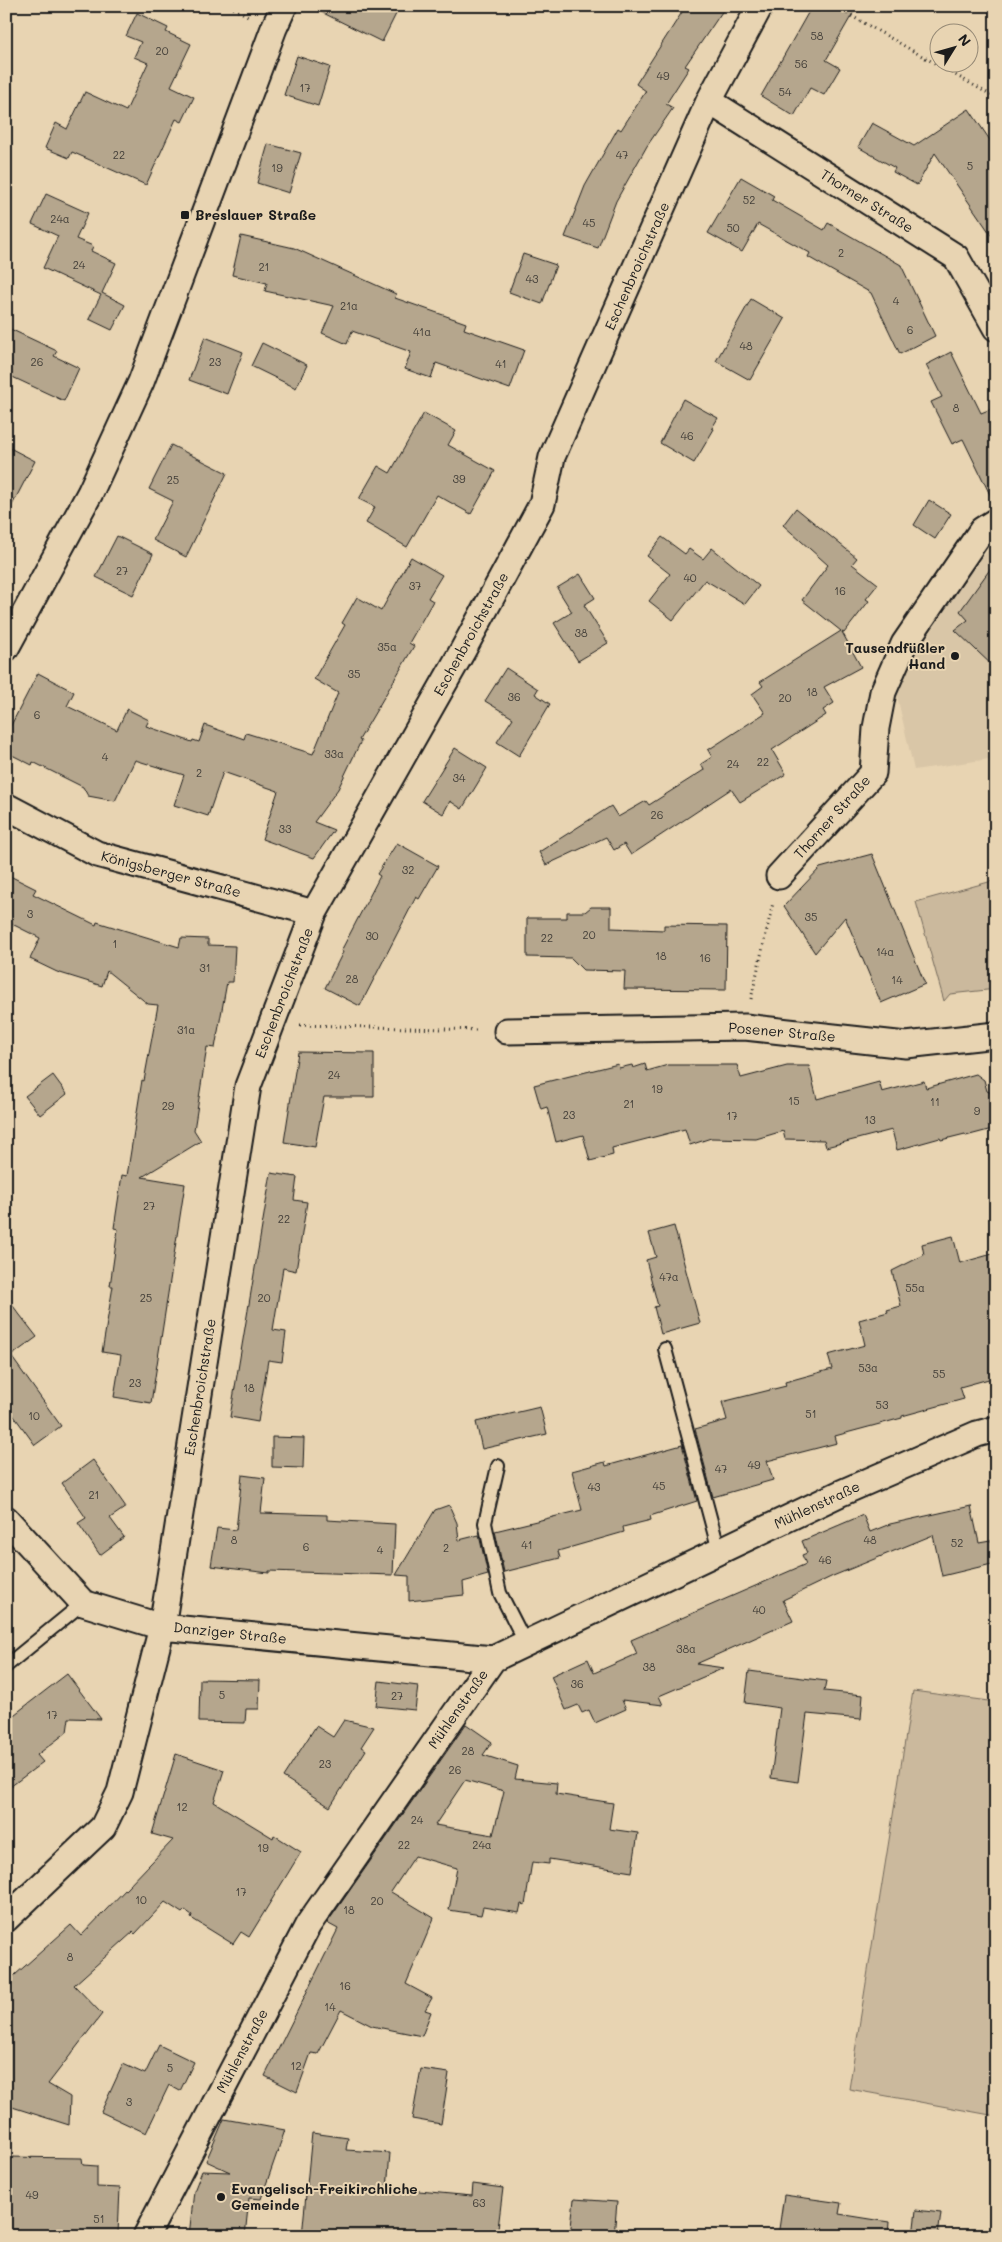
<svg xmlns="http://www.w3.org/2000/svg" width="1002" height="2242" font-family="Mali,sans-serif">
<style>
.built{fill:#d9c6a7}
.green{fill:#cbb99d;stroke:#746a5c}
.building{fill:#b5a68d;stroke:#1c1c1c;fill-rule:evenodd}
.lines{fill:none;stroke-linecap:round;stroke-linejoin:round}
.service-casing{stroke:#1c1c1c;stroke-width:16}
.minor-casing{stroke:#1c1c1c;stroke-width:29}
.path{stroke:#1c1c1c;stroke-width:3;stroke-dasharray:1 4;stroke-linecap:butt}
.service{stroke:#e8d4b2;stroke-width:12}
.minor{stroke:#e8d4b2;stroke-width:25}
.poi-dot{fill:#1c1c1c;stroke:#e8d4b2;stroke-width:2}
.labels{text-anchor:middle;stroke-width:4;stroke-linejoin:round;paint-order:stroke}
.number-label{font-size:11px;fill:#423e38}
.street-label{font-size:14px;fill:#1c1c1c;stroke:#e8d4b2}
.poi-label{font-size:14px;font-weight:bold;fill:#1c1c1c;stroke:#e8d4b2;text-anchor:start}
</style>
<rect width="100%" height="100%" fill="#e8d4b2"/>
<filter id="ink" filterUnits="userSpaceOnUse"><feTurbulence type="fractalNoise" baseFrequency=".02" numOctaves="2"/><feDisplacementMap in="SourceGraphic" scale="10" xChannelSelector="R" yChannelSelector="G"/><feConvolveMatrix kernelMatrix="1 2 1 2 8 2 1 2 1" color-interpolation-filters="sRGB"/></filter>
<g filter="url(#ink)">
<path class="built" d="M996,542v216l-82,12 -19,-83 79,-121z"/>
<path class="green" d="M996,880v109l-46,5 -6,7 -28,-99z
M913,1691l83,11v414l-147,-27z"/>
<path class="building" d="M309,6h91l-18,36z
M686,6h40l-41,60 4,2 -23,36 7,4 -26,38 -31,55 -18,47 -33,-11 20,-51 33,-58 3,2 25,-39 -10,-7z
M812,6h45l-31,54 14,8 -16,27 -14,-7 -16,28 -33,-20z
M137,13l31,15 -2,4 25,12 -20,42 23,11 -12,25 -6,-3 -30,66 -74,-33 -3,6 -24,-10 11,-25 11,6 18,-37 41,19 22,-48 -14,-6 7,-15 -15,-6z
M297,56l33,11 -12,39 -34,-11z
M969,109l27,40v93l-61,-89 -18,32 -24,-13 2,-4 -37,-21 14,-24 42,23z
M268,144l33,9 -12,40 -32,-10z
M741,177l33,19 -2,4 52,30 4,-7 73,42 34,71 -35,18 -29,-61 -63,-36 2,-4 -52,-29 -16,28 -34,-19z
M46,194l42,19 -12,26 17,7 -2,5 25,12 -14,30 23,12 -13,25 -23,-11 12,-24 -58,-27 15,-32 -26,-12z
M241,236l53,12 102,46 -1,4 71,25 -2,6 60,21 -14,39 -74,-26 -5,15 -26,-9 6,-17 -59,-21 -5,13 -25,-11 12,-27 -69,-15 2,-8 -35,-8z
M523,254l33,11 -14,39 -33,-12z
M751,299l34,20 -35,61 -34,-19z
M6,327l51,24 -3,5 25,12 -15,33 -58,-27z
M205,337l38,15 -16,42 -38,-14z
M262,343l45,22 -11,23 -45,-22z
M951,352l30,61 15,-6v100l-33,-68 -11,5 -21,-42 11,-5 -16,-32z
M683,399l35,19 -6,10 2,1 -20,34 -34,-20z
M424,413l32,18 -8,14 47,26 -24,43 -34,-19 -30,52 -41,-24 9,-16 -16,-8 19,-33 12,7z
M171,445l56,28 -41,84 -33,-17 20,-39 -24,-12z
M6,446l29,15 -29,56z
M929,500l22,14 -16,25 -21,-14z
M796,508l61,50 -5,6 26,20 -12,15 3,2 -25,32 -2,-1 19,35 -37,20 10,16 -11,7 3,5 -54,35 14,24 -46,28 -9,-13 -100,66 -7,-11 -10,6 -8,-13 -60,28 -7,-13 72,-46 7,11 28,-16 3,4 55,-35 -3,-6 11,-7 -4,-7 57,-37 -13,-19 11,-8 -3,-4 81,-51 -39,-31 26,-35 -45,-40z
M117,536l36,18 -20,41 -37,-18z
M662,537l23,17 4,-5 14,10 9,-11 47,38 -14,18 -40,-24 -32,40 -24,-19 21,-27 -23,-18z
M411,557l31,18 -14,23 5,3 -24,42 5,3 -55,94 2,1 -23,48 -24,33 20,8 -20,28 -52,-19 16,-48 -55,-19 -15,44 -34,-11 10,-30 -49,-15 -20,41 -27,-5 -5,-9 -50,-25 -1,3 -26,-13v-17l32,-62 36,19 -7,14 50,24 10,-21 22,11 -3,6 46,16 1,-2 6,2 6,-17 39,14 2,-6 67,21 25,-61 -24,-14 31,-54 -3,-2 15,-26 24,14z
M996,561v108l-41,-39 13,-10 -8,-9z
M580,574l15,24 -11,7 24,38 -30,18 -24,-38 18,-11 -15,-24z
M506,668l32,21 -3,5 15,10 -31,52 -22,-14 16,-24 -28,-17z
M455,748l32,20 -25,41 -12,-8 -7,13 -21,-13z
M397,843l41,23 -19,33 -3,-2 -56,109 -35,-18 18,-36 -2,-1 39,-75 -3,-2z
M872,854l53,130 -44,19 -36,-86 -30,36 -31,-47 36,-38z
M6,874l30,15 -3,5 63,31 1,-3 82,25 2,-9 27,1v6l27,1 -2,36h-6l-12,66 -8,-1 -13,83 7,11 -59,36 43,7 -34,219 -37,-6 7,-42 -19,-3 11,-66h-3l8,-57 -4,-1 8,-53 5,1 15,-96 2,1 14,-76 -10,-1 -41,-33 -5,15 -45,-14 -27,-13 10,-21 -34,-17z
M591,907h20v21l53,2v-5l63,1 -1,64 -102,-1 1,-18 -42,-1 -12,-12 -44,-1v-39h40v-6h18z
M298,1052l76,1v44h-50l-9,50 -31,-5z
M618,1064l1,4 13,-3 1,3 12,-4 2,7 21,-6h69l4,13 46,-12h22l8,33 62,-17 3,10 42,-11 2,7 50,-14 8,6 3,11 9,4v33l-30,8 -1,-2 -24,6 -1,-2 -43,12 -5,-20 -66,17 -2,-7 -39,-1 -2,-8 -27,8 -45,-1 -21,7 -5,-16 -73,19 1,7 -23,6 -7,-26 -27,7 -9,-35 -6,2 -7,-24z
M53,1075l14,19 -27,21 -15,-19z
M271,1173l26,4 -3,23 13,2 -11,69 -13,-3 -10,62 13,2 -4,30 -14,-2 -10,62 -28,-5z
M674,1226l26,97 -39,11 -7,-27 4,-1 -12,-46 10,-3 -7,-24z
M953,1236l7,27 36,-10v124l-36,10 4,12 -62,17v2l-67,18 2,7 -70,18 6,19 -60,17 -18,-68 32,-9 -5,-18 64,-16 -1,-4 47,-13 -4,-14 37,-10 -6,-25 29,-8 -1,-2 14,-4 -9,-35 32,-16 -2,-11z
M6,1297l31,40 -26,19 50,70 -26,19 -29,-40z
M540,1407l7,27 -65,15 -6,-27z
M272,1437l32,1 -1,30 -31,-1z
M682,1445l15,56 -47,15 1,4 -28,7 1,5 -66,19 2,7 -56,14 -9,-41 87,-21 -10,-39 33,-9 1,4z
M93,1460l33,47 -16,11 14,19 -24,18 -22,-32 8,-5 -24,-35z
M242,1475l23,3 -4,35 66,2v5l68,4 -2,51 -124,-4v2l-58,-7 6,-38 19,2z
M449,1505l8,18 2,17 20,-5 9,40 -25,7 1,13 -55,6v-25l-13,-1 39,-65z
M971,1506l8,37 17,-3v23l-54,13 -9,-41 -100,41 -50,24 10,21 -97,43 28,4 -65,28 4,9 -41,-5 4,9 -31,14 -6,-13 -7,3 -4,-8 -12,5 -15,-34 37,-17 6,14 43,-19 -6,-14 175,-76 -4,-9 5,-2 -5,-12 61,-26 7,17 20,-8z
M749,1671l77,10 -2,10 39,4 -2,24 -54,-5 -9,68 -27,-4 9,-70 -35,-5z
M67,1674l34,45 -32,-1 -2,14 -30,23 6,7 -37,28v-69z
M200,1679l60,1 -1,29h-13l-1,14 -46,-1z
M379,1681l39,5 -3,24 -39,-4z
M344,1720l30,7 -13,20 5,3 -36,57 -47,-30 33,-51 17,11z
M466,1724l26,18 -9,13 35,11 -3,13 42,4 -1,11 57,9 -4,26 29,4 -6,39 -83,-13v5l-17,-2 -7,43 -4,-1 -2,9 -36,-6 -2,8 -32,-5 8,-42 -42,-12 -24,36 43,26 -28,66 26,14 -7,12 6,2 -9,24 -50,-10 -31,-16 -23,44 -7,-1 -14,39 -32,-16 73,-147 -11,-6zM465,1780l39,11 -11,44 -58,-10z
M176,1754l48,16 -10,32 59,36 1,-3 27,17 -52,85 -8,-5 -8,12 -42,-26 1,-3 -7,-5 -3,3 -17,-11 -30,32 -2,-2 -59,53 28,29 -54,70 22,13 -1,28 -63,-20v-122l65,-58 10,11 92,-96 -21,-6z
M159,2045l35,17 -14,29 -11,-6 -23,48 -45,-21 22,-48 22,10z
M421,2069l28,4 -8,51 -29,-5z
M224,2119l61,11 -24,69 -12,-1 -4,38h-56l5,-45 8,-20 28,1 -24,-11z
M312,2133l36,5 -2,12 44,3 -3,35 85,8 1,-12 30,4 -6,48h-195z
M6,2157l76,1 1,7 14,1v21l23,1 -2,46 -112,-5z
M784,2195l57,8 -2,11 50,8 -1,14h-110z
M574,2199l43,3 -3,34h-44z
M916,2210l25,3 -3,23h-25z"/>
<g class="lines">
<g class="service-casing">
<path id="service" d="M665,1349l54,202
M498,1466l-13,57 15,70 26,51
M6,1666l77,-63"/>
</g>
<g class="minor-casing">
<path id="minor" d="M709,101l247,156 40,71
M6,648l84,-155 51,-111 133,-354 10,-22
M6,806l91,48 217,59
M779,876l94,-103 3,-45 7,-36 21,-48 78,-114 14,-9
M507,1031l238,-4 161,18 90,-10
M6,1519l77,84 79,24 331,32
M6,1919l97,-92 17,-35 42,-165 86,-541 66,-173 149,-263 79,-146 10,-47 157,-356 51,-95
M146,2236l162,-311 185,-266 348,-166 136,-59 19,-5"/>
</g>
<path class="path" d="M229,6l19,10
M834,6l162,92
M751,999l22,-96
M300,1025l179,5"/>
<use href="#service" class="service"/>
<use href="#minor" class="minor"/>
</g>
</g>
<g class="poi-dot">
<rect x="180" y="210" width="10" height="10" rx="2.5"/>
<circle cx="955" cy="656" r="5"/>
<circle cx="221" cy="2197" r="5"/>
</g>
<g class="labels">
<g class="number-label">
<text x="817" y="40">58</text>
<text x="162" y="55">20</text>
<text x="801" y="68">56</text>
<text x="663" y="80">49</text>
<text x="305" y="92">17</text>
<text x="785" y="96">54</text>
<text x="119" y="159">22</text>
<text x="622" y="159">47</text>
<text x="970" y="170">5</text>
<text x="277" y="172">19</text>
<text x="749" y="204">52</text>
<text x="60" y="223">24a</text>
<text x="589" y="227">45</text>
<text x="733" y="232">50</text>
<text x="841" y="257">2</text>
<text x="79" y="269">24</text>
<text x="264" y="271">21</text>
<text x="532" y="283">43</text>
<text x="896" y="305">4</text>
<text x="349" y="310">21a</text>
<text x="910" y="334">6</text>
<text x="422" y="336">41a</text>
<text x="746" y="350">48</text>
<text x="37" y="366">26</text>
<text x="215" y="366">23</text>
<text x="501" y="368">41</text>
<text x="956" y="412">8</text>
<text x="687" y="440">46</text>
<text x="459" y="483">39</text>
<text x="173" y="484">25</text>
<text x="122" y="575">27</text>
<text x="690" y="582">40</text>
<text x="415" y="590">37</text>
<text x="840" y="595">16</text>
<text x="581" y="637">38</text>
<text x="387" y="651">35a</text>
<text x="354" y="678">35</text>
<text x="812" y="696">18</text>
<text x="514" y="701">36</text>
<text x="785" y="702">20</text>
<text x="37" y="719">6</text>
<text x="334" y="758">33a</text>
<text x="105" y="761">4</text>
<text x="763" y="766">22</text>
<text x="733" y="768">24</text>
<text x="199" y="777">2</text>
<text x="459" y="782">34</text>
<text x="657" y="819">26</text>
<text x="285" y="833">33</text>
<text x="408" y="874">32</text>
<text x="30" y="918">3</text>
<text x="811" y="921">35</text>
<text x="589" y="939">20</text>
<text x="372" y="940">30</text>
<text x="547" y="942">22</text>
<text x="115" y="948">1</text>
<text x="885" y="956">14a</text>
<text x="661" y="960">18</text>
<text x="705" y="962">16</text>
<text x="205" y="972">31</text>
<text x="352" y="983">28</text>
<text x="897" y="984">14</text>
<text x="186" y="1034">31a</text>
<text x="334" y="1079">24</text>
<text x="657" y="1093">19</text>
<text x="794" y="1105">15</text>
<text x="935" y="1106">11</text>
<text x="629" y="1108">21</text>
<text x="168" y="1110">29</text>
<text x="977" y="1115">9</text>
<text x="569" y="1119">23</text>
<text x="732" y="1120">17</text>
<text x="870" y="1124">13</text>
<text x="149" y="1210">27</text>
<text x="284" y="1223">22</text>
<text x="669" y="1281">47a</text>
<text x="915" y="1292">55a</text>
<text x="146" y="1302">25</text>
<text x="264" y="1302">20</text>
<text x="868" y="1372">53a</text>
<text x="939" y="1378">55</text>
<text x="135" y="1387">23</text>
<text x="249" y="1392">18</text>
<text x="882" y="1409">53</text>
<text x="811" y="1418">51</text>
<text x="34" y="1420">10</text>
<text x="754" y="1469">49</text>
<text x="721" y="1473">47</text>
<text x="659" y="1490">45</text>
<text x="594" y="1491">43</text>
<text x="94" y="1499">21</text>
<text x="234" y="1544">8</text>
<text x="870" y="1544">48</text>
<text x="957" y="1547">52</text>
<text x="527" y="1549">41</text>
<text x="306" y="1551">6</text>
<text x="446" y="1552">2</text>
<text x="380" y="1554">4</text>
<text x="825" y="1564">46</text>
<text x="759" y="1614">40</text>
<text x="686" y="1653">38a</text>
<text x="649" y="1671">38</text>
<text x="577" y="1688">36</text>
<text x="222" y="1699">5</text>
<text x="397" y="1700">27</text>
<text x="52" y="1719">17</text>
<text x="468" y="1755">28</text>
<text x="325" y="1768">23</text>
<text x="455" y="1774">26</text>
<text x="182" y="1811">12</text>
<text x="417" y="1824">24</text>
<text x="404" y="1849">22</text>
<text x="482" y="1849">24a</text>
<text x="263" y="1852">19</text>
<text x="241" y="1896">17</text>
<text x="141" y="1904">10</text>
<text x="377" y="1905">20</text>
<text x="349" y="1914">18</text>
<text x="70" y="1961">8</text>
<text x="345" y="1990">16</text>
<text x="330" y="2011">14</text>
<text x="296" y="2070">12</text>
<text x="170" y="2072">5</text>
<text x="129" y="2106">3</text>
<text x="32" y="2199">49</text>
<text x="479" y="2207">63</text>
<text x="99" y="2223">51</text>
</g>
<g class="street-label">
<text transform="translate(867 201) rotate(32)" y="5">Thorner Straße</text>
<text transform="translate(637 266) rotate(-66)" y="5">Eschenbroichstraße</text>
<text transform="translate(471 634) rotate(-61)" y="5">Eschenbroichstraße</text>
<text transform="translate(832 817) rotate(-48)" y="5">Thorner Straße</text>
<text transform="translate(171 874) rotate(15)" y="5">Königsberger Straße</text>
<text transform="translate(284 993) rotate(-69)" y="5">Eschenbroichstraße</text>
<text transform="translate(782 1032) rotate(5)" y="5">Posener Straße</text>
<text transform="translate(200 1387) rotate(-81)" y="5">Eschenbroichstraße</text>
<text transform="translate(817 1505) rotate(-25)" y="5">Mühlenstraße</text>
<text transform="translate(230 1633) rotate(6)" y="5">Danziger Straße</text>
<text transform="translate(458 1709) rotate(-55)" y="5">Mühlenstraße</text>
<text transform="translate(242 2051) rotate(-62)" y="5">Mühlenstraße</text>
</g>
<g class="poi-label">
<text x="195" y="220">Breslauer Straße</text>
<text x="945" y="653" text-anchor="end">Tausendfüßler<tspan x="945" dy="16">Hand</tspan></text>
<text x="231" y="2194">Evangelisch-Freikirchliche<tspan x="231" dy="16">Gemeinde</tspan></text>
</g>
</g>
<rect width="1002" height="2242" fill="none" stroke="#e8d4b2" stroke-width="25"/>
<rect x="12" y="12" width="977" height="2217" fill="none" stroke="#1c1c1c" stroke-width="2" filter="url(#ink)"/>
<g transform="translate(954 48) rotate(53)"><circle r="24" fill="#e8d4b2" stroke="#968a76"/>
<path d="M0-4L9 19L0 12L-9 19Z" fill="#1c1c1c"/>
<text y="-8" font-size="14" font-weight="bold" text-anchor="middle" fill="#1c1c1c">N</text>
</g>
</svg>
